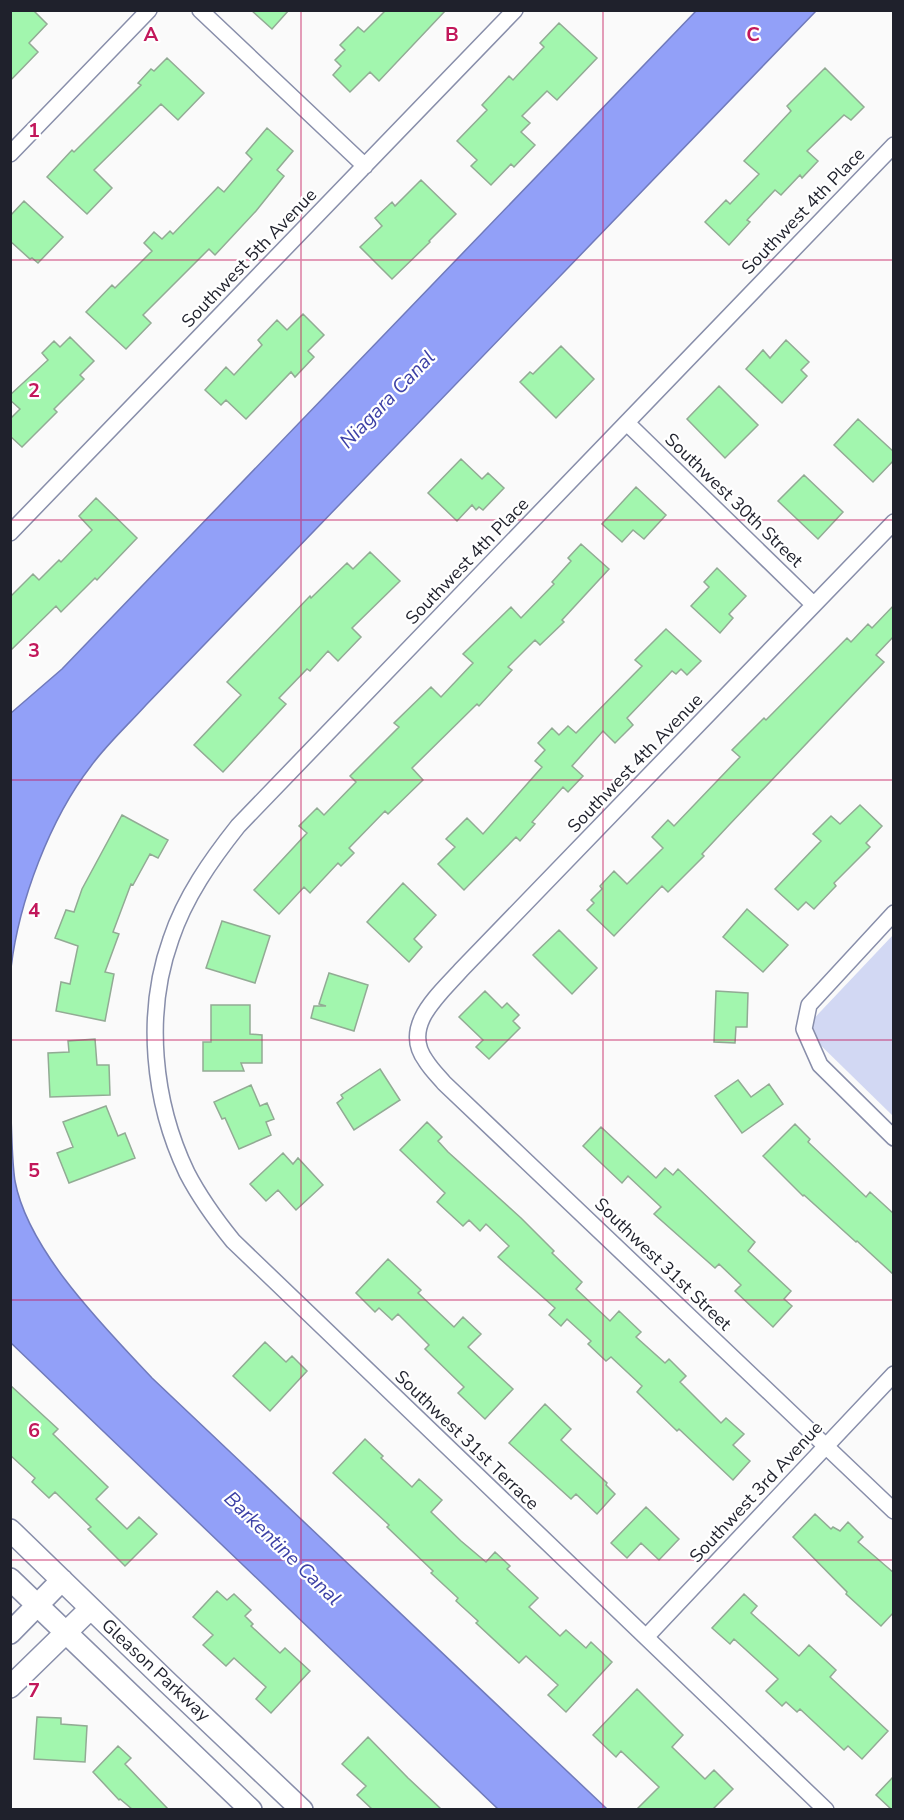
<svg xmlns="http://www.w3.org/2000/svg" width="904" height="1820" font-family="'Nunito Sans',sans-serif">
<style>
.green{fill:#d2d8f3}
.water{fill:#92a0f8;stroke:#707abb;stroke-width:1.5}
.building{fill:#a2f6ae;stroke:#92ab94;stroke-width:1.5}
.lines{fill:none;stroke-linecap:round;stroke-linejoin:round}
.street-casing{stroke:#888eaa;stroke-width:18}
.secondary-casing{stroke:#888eaa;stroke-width:24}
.street{stroke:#fff;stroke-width:15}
.secondary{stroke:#fff;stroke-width:21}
.grid{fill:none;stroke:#c2185b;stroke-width:1.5;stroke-opacity:0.55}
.labels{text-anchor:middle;stroke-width:4.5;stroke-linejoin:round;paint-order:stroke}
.street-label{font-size:18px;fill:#1f212c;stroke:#fff}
.water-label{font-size:20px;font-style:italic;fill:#3d41a6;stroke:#fff}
.grid-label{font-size:20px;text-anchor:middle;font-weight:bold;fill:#c2185b;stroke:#fff;stroke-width:4.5;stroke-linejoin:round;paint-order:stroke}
</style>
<rect width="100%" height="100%" fill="#fafafa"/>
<path class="green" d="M893,935v181l-89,-87z"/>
<path class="water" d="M696,11h120l-670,694c-18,20 -39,39 -55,61 -41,53 -72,135 -80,202v-255l51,-44z
M11,1117c1,21 1,44 4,64 13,70 90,147 137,197l455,431h-109l-487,-466z"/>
<path class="building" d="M10,10h23l14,14 -18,19 9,9 -28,29z
M251,10h38l-17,19z
M386,10h60l-67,71 -9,-9 -20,20 -17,-17 8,-9 -6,-6 10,-10 -5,-5 18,-18 6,5z
M559,23l38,35 -40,42 -10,-9 -25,25 8,7 -9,9 14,13 -21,22 -3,-3 -20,21 -20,-19 6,-6 -20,-19 30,-31 -5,-5 27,-29 4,4 31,-33 -4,-4z
M167,58l37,35 -26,27 -17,-16 -67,66 18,18 -25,26 -40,-37 25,-27 2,2 67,-67 -3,-2 13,-14 3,2z
M825,68l39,39 -13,13 -7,-5 -37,36 11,10 -16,17 -2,-3 -19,20 -6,-5 -28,30 3,2 -21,23 -24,-23 21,-22 4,4 29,-30 -15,-13 47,-50 -4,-5z
M267,128l26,23 -16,19 7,6 -28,35 -41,44 -6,-6 -66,66 8,8 -25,26 -40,-37 26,-27 3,3 37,-37 -8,-8 10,-11 8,7 8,-8 3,3 45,-47 6,5 28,-33 -6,-6z
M421,180l35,34 -27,27 1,1 -38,37 -32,-32 22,-21 -7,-8 17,-16 3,4z
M24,201l39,36 -25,26 -6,-5 -2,1 -20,-18v-25z
M303,314l21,21 -16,16 6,6 -19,20 -4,-5 -45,47 -20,-19 -5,5 -16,-15 21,-23 8,8 28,-30 -4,-5 19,-20 10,10z
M70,337l24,24 -14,14 4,4 -30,30 3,3 -35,35 -12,-11v-17l10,-10 -10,-9v-5l38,-35 -6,-7 12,-12 6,6z
M786,340l23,22 -8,8 6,6 -25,27 -36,-34 17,-19 7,8z
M561,346l33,33 -38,39 -36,-36 10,-10 3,2z
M719,386l39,39 -33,33 -38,-39z
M858,419l36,33v8l-21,22 -39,-37z
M461,459l21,20 6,-6 16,15 -21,22 -4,-3 -3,3 -4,-5 -15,16 -29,-28z
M804,475l39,37 -25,27 -40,-38z
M636,487l30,28 -22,24 -11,-9 -11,12 -20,-18z
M96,498l41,40 -40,42 -2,-2 -34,34 -5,-6 -46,45v-54l23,-23 6,6 20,-20 2,2 31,-32 -13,-14z
M581,544l28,25 -47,51 2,2 -24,23 -5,-5 -27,27 4,3 -33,36 -2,-2 -65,64 11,12 -35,34 -3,-3 -36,37 5,5 -13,13 -3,-3 -28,30 -6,-6 -25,27 -25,-24 53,-57 -8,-7 18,-18 7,7 32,-33 -6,-6 49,-49 -5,-4 37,-36 10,10 32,-34 -10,-9 48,-47 10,11 33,-34 -2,-2 19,-21 -3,-3z
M370,552l30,29 -48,47 9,9 -23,24 -10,-10 -18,20 -3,-2 -28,29 7,6 -63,68 -29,-27 47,-50 -14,-13 83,-86 1,2 36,-35 6,6z
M717,568l29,28 -17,18 4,4 -13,15 -29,-27 18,-19 -5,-5z
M894,605v31l-18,19 8,7 -155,163 -27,29 2,2 -36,36 -6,-6 -48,50 -27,-26 7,-7 -3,-3 11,-11 -2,-3 14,-15 13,13 36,-36 -11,-11 16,-17 6,6 66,-69 -8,-7 32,-32 2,2 81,-82 4,4 17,-18 4,4z
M666,629l35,32 -14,14 -6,-6 -5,5 -4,-3 -45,47 6,7 -18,18 -12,-12 -31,35 11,10 -15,16 -5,-5 -31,35 3,2 -15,17 -4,-4 -52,53 -26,-26 17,-17 -9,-8 21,-21 16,16 59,-67 -7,-6 10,-11 -7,-7 14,-15 7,7 9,-9 8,7 66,-67 -7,-6z
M860,805l22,21 -16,17 4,4 -36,36 2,3 -22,23 -8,-7 -8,8 -23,-21 46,-48 -8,-7 18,-18 9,8z
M122,815l46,25 -10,18 -8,-4 -17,31 -2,-1 -18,48 6,2 -14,38 9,2 -9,47 -49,-10 5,-29 9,2 8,-38 -23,-8 11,-28 8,2 8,-23z
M403,883l33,32 -22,24 8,8 -13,15 -42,-40z
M747,909l41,36 -25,27 -40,-35z
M222,921l48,15 -15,47 -49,-15z
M559,930l38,38 -25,26 -39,-39z
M329,973l39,12 -14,46 -43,-13 3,-12h12l-7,-2z
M485,991l17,17 5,-5 12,12 -6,6 7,7 -31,31 -13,-12 7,-7 -24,-23z
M716,991l32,2 -1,34h-11l-1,16 -21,-1z
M211,1005h39v29l12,1v28h-21l3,8h-41v-29h8z
M95,1039l2,26h12l1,30 -60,2 -2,-44 21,-1 -1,-11z
M380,1069l20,31 -46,30 -17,-27 6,-5 -2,-3z
M738,1080l13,17 18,-13 14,20 -41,29 -27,-37z
M251,1085l9,21 7,-3 7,16 -8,3 5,13 -32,14 -14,-31 -3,1 -8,-17z
M106,1106l12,30 7,-3 10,25 -66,25 -12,-30 16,-6 -10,-25z
M427,1122l15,15 -4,4 10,11 73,66 33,33 -2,2 30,29 -6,7 34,32 9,-10 22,21 -5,5 29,26 4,-4 17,17 -6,6 41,41 5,-5 18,16 -11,11 17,16 -17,19 -54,-51 -2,2 -40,-39 5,-6 -31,-29 -5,4 -18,-17 3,-3 -24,-22 -6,7 -12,-11 6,-7 -57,-51 11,-11 -23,-22 -6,7 -11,-11 -6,6 -26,-24 8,-9 -45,-43z
M795,1124l15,15 -2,3 58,55 4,-5 24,22v61l-37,-34 -1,1 -52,-47 -1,1 -40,-40z
M601,1127l55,51 9,-10 8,7 5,-6 77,73 -7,9 43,40 -7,8 8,7 -19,21 -38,-36 6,-6 -22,-21 -4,4 -61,-54 7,-7 -33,-31 -6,7 -39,-37z
M283,1153l10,11 5,-6 25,27 -27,25 -18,-20 -12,11 -16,-17z
M388,1259l33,31 -3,3 36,34 9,-10 18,17 -13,13 45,42 -28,30 -27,-26 6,-6 -39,-38 4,-4 -31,-31 -6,6 -13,-12 -4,4 -19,-19z
M265,1342l21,20 6,-6 15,15 -37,40 -37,-35z
M10,1385l48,44 -5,5 55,53 -12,12 31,30 12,-12 18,17 -32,32 -37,-37 3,-2 -36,-35 -6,6 -17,-16 3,-4 -25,-23z
M545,1404l26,25 -10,11 46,43 -1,2 9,9 -18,20 -21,-20 -5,5 -62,-56z
M365,1439l18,17 -2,2 31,29 7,-8 23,21 -11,12 30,29 25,21 9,-10 15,14 -3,3 31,29 -9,9 31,29 6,-6 20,18 5,-6 21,20 -46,50 -18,-17 10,-10 -32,-29 -7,7 -43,-40 2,-2 -22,-20 2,-3 -27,-25 2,-2 -46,-44 2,-2 -56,-52z
M646,1507l33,32 -20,21 -18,-17 -14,15 -16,-15z
M815,1514l16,15 2,-2 7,4 8,-9 15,15 -5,5 36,31v39l-13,14 -35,-32 1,-2 -54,-55z
M217,1591l10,9 7,-6 17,16 -6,6 8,8 -2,2 29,27 5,-5 25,23 -39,42 -15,-14 10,-12 -32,-29 -8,8 -23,-21 10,-10 -20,-18z
M744,1594l13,12 -6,7 48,43 10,-11 27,25 -6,7 58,54 -26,28 -14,-13 -4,4 -44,-41 -3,3 -11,-10 -4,4 -16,-15 12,-12 -44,-40 -4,5 -18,-16z
M637,1689l46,46 -11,12 33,32 9,-9 19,19 -20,20h-76l22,-22 -38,-36 -5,6 -23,-22z
M37,1717l24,1v6l26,2 -2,36 -51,-3z
M368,1737l40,41 33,31h-69l-15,-14 9,-9 -24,-22z
M118,1746l13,12 -6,6 43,45h-36l-12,-10 -1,1 -26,-28z
M894,1776v33h-3l-15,-14z"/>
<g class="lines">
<g class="street-casing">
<path id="street" d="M200,10l165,156
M10,154l139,-144
M627,423l186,181
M894,522l-433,448c-21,24 -61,56 -35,91 5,8 12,15 18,22l450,428
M10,533l505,-523
M894,913l-85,92 -5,24 16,36 74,73
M647,1636l247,-262
M826,1810l-593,-569c-17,-21 -33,-43 -46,-68 -34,-71 -43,-159 -16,-234 14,-42 40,-79 67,-113l656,-681"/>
</g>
<g class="secondary-casing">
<path id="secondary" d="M10,1530l157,152 135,128
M10,1579l241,231
M10,1633l52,-53
M10,1687l80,-78"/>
</g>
<use href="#street" class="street"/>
<use href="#secondary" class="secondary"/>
</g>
<path class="grid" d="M301,10v1800M603,10v1800M10,260h884M10,520h884M10,780h884M10,1040h884M10,1300h884M10,1560h884"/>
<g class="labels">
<g class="street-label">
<text transform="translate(803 211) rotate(-46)" y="6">Southwest 4th Place</text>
<text transform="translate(249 258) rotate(-46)" y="6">Southwest 5th Avenue</text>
<text transform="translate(734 500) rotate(44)" y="6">Southwest 30th Street</text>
<text transform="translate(467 561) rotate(-46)" y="6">Southwest 4th Place</text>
<text transform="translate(635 763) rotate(-46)" y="6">Southwest 4th Avenue</text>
<text transform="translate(663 1264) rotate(44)" y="6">Southwest 31st Street</text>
<text transform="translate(467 1440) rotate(44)" y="6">Southwest 31st Terrace</text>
<text transform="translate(756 1492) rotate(-47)" y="6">Southwest 3rd Avenue</text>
<text transform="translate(156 1670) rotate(43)" y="6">Gleason Parkway</text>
</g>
<g class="water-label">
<text transform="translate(387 399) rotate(-46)" y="7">Niagara Canal</text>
<text transform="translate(283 1548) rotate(44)" y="7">Barkentine Canal</text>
</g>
</g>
<g class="grid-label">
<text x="151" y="41">A</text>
<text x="452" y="41">B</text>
<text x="753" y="41">C</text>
<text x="34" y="137">1</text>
<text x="34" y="397">2</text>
<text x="34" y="657">3</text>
<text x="34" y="917">4</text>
<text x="34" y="1177">5</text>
<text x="34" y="1437">6</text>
<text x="34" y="1697">7</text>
</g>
<rect width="904" height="1820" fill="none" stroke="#1f212c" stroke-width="24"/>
</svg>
